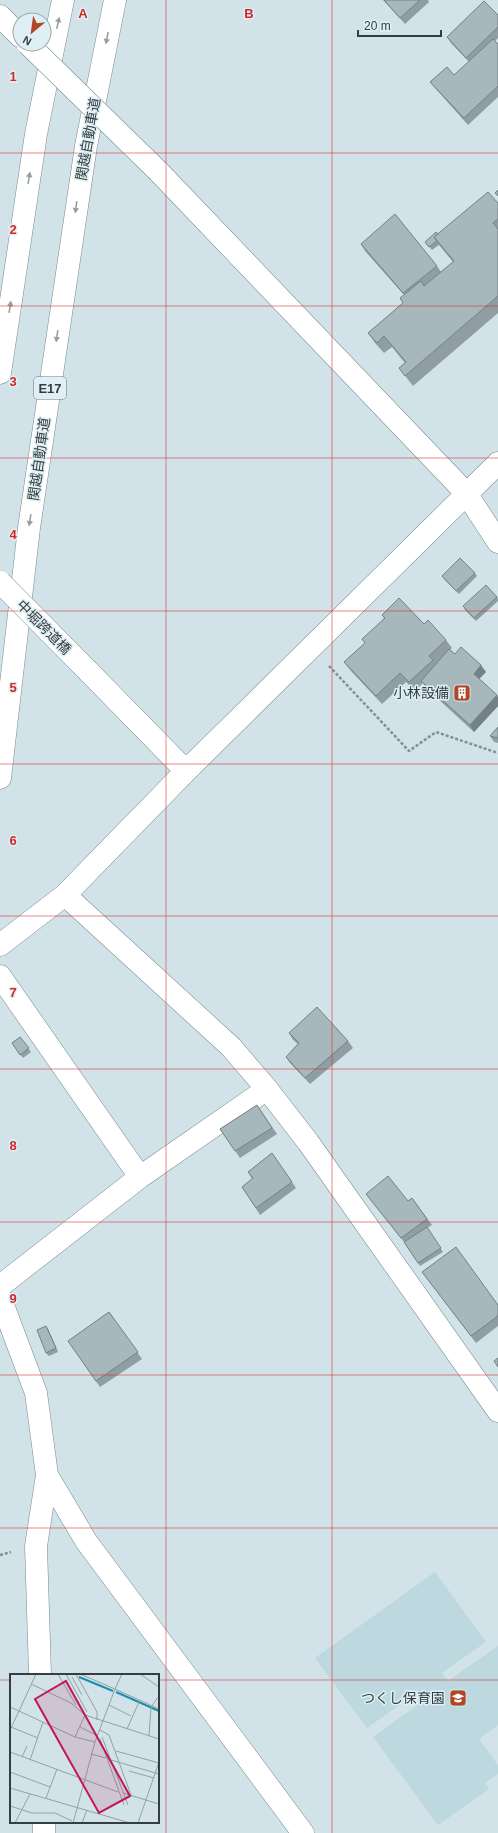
<svg xmlns="http://www.w3.org/2000/svg" width="498" height="1833" font-family="Arial,'Noto Sans JP',sans-serif">
<style>
.built{fill:#bed8e0}
.lines{fill:none;stroke-linecap:round;stroke-linejoin:round}
.minor-casing{stroke:#78898d;stroke-width:23}
.highway-casing{stroke:#78898d;stroke-width:23}
.path{stroke:#838f93;stroke-width:2.5;stroke-dasharray:3 2;stroke-linecap:butt}
.minor{stroke:#fff;stroke-width:22}
.highway{stroke:#fff;stroke-width:22}
.minor-bridge-casing{stroke:#78898d;stroke-width:23;stroke-linecap:butt}
.minor-bridge{stroke:#fff;stroke-width:22}
.wall{fill:#909ea3}
.shaded-wall{fill:#758184}
.building{fill:#a7b8bd;stroke:#758184}
.oneway{fill:#9a9e9f}
.grid{fill:none;stroke:#d62828;stroke-width:1;stroke-opacity:0.55}
.labels{text-anchor:middle;stroke-width:3;stroke-linejoin:round;paint-order:stroke}
.shield{fill:#def0f5;stroke:#687376;stroke-width:1}
.shield-label{font-size:13px;font-weight:bold;fill:#363d3f}
.street-label{font-size:14px;fill:#363d3f;stroke:#def0f5}
.poi-label{font-size:14px;fill:#363d3f;stroke:#def0f5;text-anchor:end}
.inset-river{fill:none;stroke:#1b90aa;stroke-width:2}
.inset-road{fill:none;stroke:#93a1a4;stroke-width:1}
.view{fill:#c2185b;fill-opacity:0.15;stroke:#c2185b;stroke-width:2}
.inset-edge{fill:none;stroke:#363d3f;stroke-width:2}
.grid-label{font-size:13px;text-anchor:middle;font-weight:bold;fill:#d62828;stroke:#def0f5;stroke-width:3;stroke-linejoin:round;paint-order:stroke}
</style>
<rect width="100%" height="100%" fill="#d1e3e8"/>
<path class="built" d="M435,1572l51,70 -44,31 6,8 50,-35v79l-19,14 19,26v9l-13,9 4,6 -51,36 -65,-88 47,-34 -5,-9 -48,34 -52,-70z"/>
<g class="lines">
<g class="minor-casing">
<path id="minor" d="M0,16l20,20
M158,171l308,322 32,49
M88,671l98,100
M65,895l166,152 36,42 41,53 190,269
M0,945l65,-50 121,-124 312,-308
M0,976l140,201
M0,1286l140,-109 127,-88
M0,1297l36,96 11,82 39,66 217,292
M40,1675l-4,-129 11,-71
M44,1822v11"/>
</g>
<g class="highway-casing">
<path id="highway" d="M0,373l36,-239 27,-134
M0,778l29,-250 57,-382 29,-146"/>
</g>
<path class="path" d="M329,666l80,85 27,-19 62,21
M0,1555l11,-3"/>
<use href="#minor" class="minor"/>
<use href="#highway" class="highway"/>
<g class="minor-bridge-casing">
<path id="minor-bridge" d="M28,44l130,127
M0,582l88,89"/>
</g>
<use href="#minor-bridge" class="minor-bridge"/>
</g>
<path class="wall" d="M383,0h45l1,2 -24,22z
M498,15v23l-3,3 3,3v53l-30,28 -33,-37 -5,-6 24,-7 15,-13 -18,-19 -4,-6z
M498,203v110l-85,73 -14,-18 6,-5 -13,-16 -8,6 -9,-10 -7,-10 35,-30 1,-8 -39,-44 -4,-7 76,22 4,6 12,-10 -14,-17 -7,5 -7,-8 13,-8z
M475,573l2,3 -18,18 -15,-15 -2,-3z
M497,597l1,2v2l-22,20 -11,-11 -2,-4z
M382,615l42,9 22,16 6,8 -2,2 5,4 31,18 -7,7 19,18v9l-24,26 -49,-45 -2,-4 -8,8 -9,-9 -24,22 -31,-33 -7,-9 21,-19 19,-25z
M498,727v16l-4,-1 -4,-6z
M289,1033l59,8 5,7 -43,36 -20,-21 -4,-6 12,-13 -5,-4z
M20,1037l11,15 -8,6 -11,-15z
M257,1105l20,29 -37,24 -20,-29z
M272,1153l24,35 -36,27 -18,-28 10,-8 -4,-7z
M366,1194l42,7 4,-3 20,27 -5,3 16,24 -23,14 -16,-24z
M422,1272l76,33v21l-22,17z
M109,1312l33,47 -42,28 -32,-46z
M46,1326l2,3 10,23 -9,4 -3,-3z"/>
<path class="shaded-wall" d="M481,665l5,7 -8,8 -4,-6z
M497,695l1,2v9l-24,26 -4,-7z
M46,1326l2,3 10,23 -2,-4z"/>
<path class="building" d="M384,0h36l-20,18z
M484,1l14,14v12l-32,31 -19,-21z
M493,39l5,5v42l-34,32 -34,-36 17,-15 7,8z
M498,190v6l-3,-3z
M488,192l10,11v16l-5,4 5,6v67l-93,80 -6,-8 7,-6 -22,-26 -7,7 -9,-10 35,-30 -3,-5 21,-17 3,5 30,-25 -20,-24z
M395,214l42,52 -34,27 -42,-49z
M436,232l2,2 -4,3 3,4 -8,6 -4,-5z
M460,558l15,15 -19,18 -14,-15z
M486,585l11,12 -23,21 -11,-12z
M399,598l25,26 4,-4 18,20 -17,16 4,4 -24,22 -9,-9 -24,23 -32,-34 21,-19 -3,-4 23,-21 -3,-3z
M461,647l20,18 -7,9 23,21 -27,30 -49,-44 28,-32 6,5z
M498,727v11l-8,-2z
M317,1007l31,34 -43,37 -19,-21 13,-14 -10,-10z
M20,1037l9,11 -9,7 -8,-12z
M257,1105l15,23 -37,23 -15,-22z
M272,1153l20,29 -36,26 -14,-21 11,-9 -5,-6z
M388,1176l20,25 4,-3 15,21 -26,19 -35,-44z
M427,1227l14,21 -23,15 -14,-21z
M456,1247l42,58v11l-27,20 -49,-64z
M109,1312l29,40 -42,29 -28,-40z
M46,1326l10,22 -10,5 -9,-23z
M498,1358v9l-4,-6z"/>
<defs><path id="oneway-solid" d="M-6-.8H1V-3.2L6.5 0L1 3.2V.8H-6Z"/></defs>
<g class="oneway">
<use href="#oneway-solid" transform="translate(58 23) rotate(-78)"/>
<use href="#oneway-solid" transform="translate(107 38) rotate(101)"/>
<use href="#oneway-solid" transform="translate(29 178) rotate(-81)"/>
<use href="#oneway-solid" transform="translate(76 207) rotate(98)"/>
<use href="#oneway-solid" transform="translate(10 307) rotate(-81)"/>
<use href="#oneway-solid" transform="translate(57 336) rotate(98)"/>
<use href="#oneway-solid" transform="translate(30 520) rotate(98)"/>
</g>
<path class="grid" d="M166,0v1833M332,0v1833M0,153h498M0,306h498M0,458h498M0,611h498M0,764h498M0,916h498M0,1069h498M0,1222h498M0,1375h498M0,1528h498M0,1680h11M158,1680h340"/>
<defs>
<g id="building-square" transform="scale(0.9)"><rect x="-9" y="-9" width="18" height="18" rx="4" fill="#af4726" stroke="#def0f5"/><path d="M-4-6H4V6H1V3H-1V6H-4ZM-2.5-4.3h1.7v1.8h-1.7ZM.8-4.3h1.7v1.8H.8ZM-2.5-1h1.7V.8h-1.7ZM.8-1h1.7V.8H.8Z" fill="#fff"/></g>
<g id="school-square" transform="scale(0.9)"><rect x="-9" y="-9" width="18" height="18" rx="4" fill="#af4726" stroke="#def0f5"/><path d="M0-5L7-2L0 1L-7-2ZM-4 1L0 2.5L4 1V4Q0 6-4 4Z" fill="#fff"/></g>
</defs>
<g fill-rule="evenodd">
<use href="#building-square" x="462" y="693"/>
<use href="#school-square" x="458" y="1698"/>
</g>
<g class="labels">
<rect class="shield" x="34" y="377" width="32" height="22" rx="3"/>
<g class="shield-label">
<text x="50" y="393">E17</text>
</g>
<g class="street-label">
<text transform="translate(88 139) rotate(-80)" y="5">関越自動車道</text>
<text transform="translate(39 459) rotate(-82)" y="5">関越自動車道</text>
<text transform="translate(44 627) rotate(45)" y="5">中堀跨道橋</text>
</g>
<g class="poi-label">
<text x="449" y="698">小林設備</text>
<text x="445" y="1703">つくし保育園</text>
</g>
</g>
<g transform="translate(10 1674)">
<rect width="149" height="149" fill="#d1e3e8"/>
<path class="inset-river" d="M69,3l34,14M106,18l43,19"/>
<path class="inset-road" d="M48,0l18,31M56,0l21,38M66,0l21,38v8M112,0l-7,15 44,20M130,0l19,13M62,3l10,18M21,10l40,19 14,12 74,24M99,31l22,11M0,33l9,4 17,-37M1,53l27,11M70,53l18,9M117,55l12,-27M0,56l9,-19 56,26 20,5M90,56l9,5 22,60M139,62l2,-29 8,-11M65,63l10,-22M92,63l26,68M90,65l24,66M106,77l43,12M0,78l108,40M81,80l15,4M12,83l5,-11M20,86l13,-38M101,86l48,14M119,97l25,7M0,98l40,15M0,114l120,35M113,119l36,11M36,124l11,-29M0,132l22,7h23l17,8M5,149l15,-29M63,149l22,-81 20,-53 -35,-15M72,149l5,-13M128,149l21,-61"/>
<path class="view" d="M56,7l64,115 -31,17 -64,-114z"/>
<rect width="149" height="149" class="inset-edge"/>
</g>
<g class="grid-label">
<text x="83" y="18">A</text>
<text x="249" y="18">B</text>
<text x="13" y="81">1</text>
<text x="13" y="234">2</text>
<text x="13" y="386">3</text>
<text x="13" y="539">4</text>
<text x="13" y="692">5</text>
<text x="13" y="845">6</text>
<text x="13" y="997">7</text>
<text x="13" y="1150">8</text>
<text x="13" y="1303">9</text>
</g>
<g transform="translate(32 32) rotate(209)"><circle r="19" fill="#def0f5" stroke="#9ba8ac"/>
<path d="M0-3L7 15L0 10L-7 15Z" fill="#af4726"/>
<text y="-6" font-size="11" font-weight="bold" text-anchor="middle" fill="#363d3f">N</text>
</g>
<path d="M358 30v6h83v-6" fill="none" stroke="#363d3f" stroke-width="2"/>
<text x="364" y="30" font-size="12" fill="#363d3f" stroke="#def0f5" stroke-width="3" paint-order="stroke">20 m</text>
</svg>
